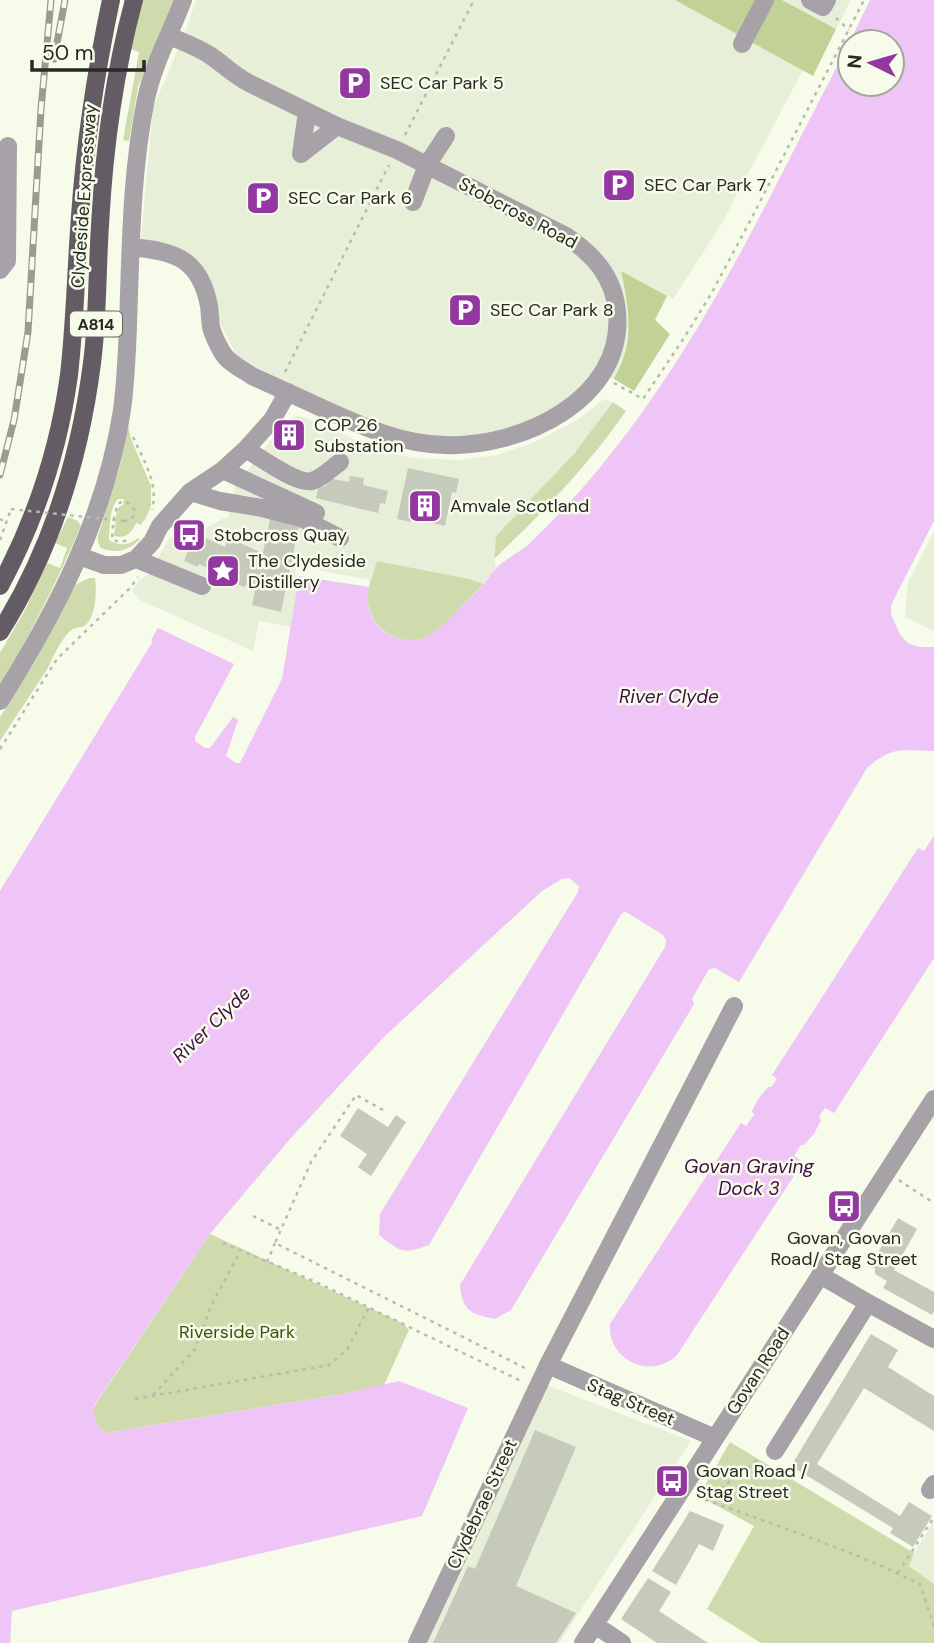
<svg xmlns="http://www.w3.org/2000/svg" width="934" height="1643" font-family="'DM Sans',sans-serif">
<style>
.built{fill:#e8efd8}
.green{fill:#cfdbad}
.forest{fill:#c2d296}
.water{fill:#efc4f6;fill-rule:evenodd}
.building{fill:#c6cabb}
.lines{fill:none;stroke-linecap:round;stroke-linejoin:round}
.path{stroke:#b8bcae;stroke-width:2.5;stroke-dasharray:3.5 5;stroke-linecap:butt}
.minor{stroke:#a7a2a7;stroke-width:18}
.major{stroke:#645c65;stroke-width:18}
.rail-casing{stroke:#999c90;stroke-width:7}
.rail{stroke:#f6fbea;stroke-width:4.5;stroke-dasharray:13;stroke-linecap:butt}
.path-bridge{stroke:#b8bcae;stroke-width:2.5;stroke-dasharray:3.5 5;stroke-linecap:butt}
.labels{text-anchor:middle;stroke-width:5;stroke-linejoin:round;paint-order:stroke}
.shield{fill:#f6fbea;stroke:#65685f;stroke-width:2}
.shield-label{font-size:16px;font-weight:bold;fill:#272923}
.poi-label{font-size:18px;fill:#272923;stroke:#f6fbea;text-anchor:start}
.street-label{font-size:18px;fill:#272923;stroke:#f6fbea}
.park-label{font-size:18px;fill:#43500c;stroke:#f6fbea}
.water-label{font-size:19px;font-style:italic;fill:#410d48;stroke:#f6fbea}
</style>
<rect width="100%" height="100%" fill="#f6fbea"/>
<path class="built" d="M196,0h479l128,70 -81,153 -49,76 -52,-27 5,23 2,30 -4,31 -10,23 -19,-7 -25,26 -38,24 -70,18 -55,-9 -45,-10 -125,-64 -36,-74 -60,-43 12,-132 32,-75z
M782,0h69l-15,29z
M604,399l9,3 -20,28 -38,46 -59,60 -2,23 2,8 -12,17 -15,-5 -92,-18 -7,19 -73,-14 -2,9 4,1 -8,51 -32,-6 -6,30 -113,-51 -8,-9 7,-11 9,-5 20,-35 8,-7 31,-5 15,-9 6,-1 7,-32 53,-67 9,-3 12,3 64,29 40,10 48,2 36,-5 38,-13 42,-22z
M934,531v100l-29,-14 3,-34z
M544,1384l147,57 -132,202h-132z
M934,1521v63l-25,-18 5,-13z"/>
<path class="green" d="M139,0h34l-35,87 -9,54 -6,-1 16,-88 -9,-3z
M613,402l13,9c-38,55 -84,102 -132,148l2,-23 77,-81z
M128,424l3,15 20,47v20l-6,14h-1l-3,5 -5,-2c-4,10 -10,16 -22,13l3,-27 2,-2 4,-2 1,-6h-6c-9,10 -8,28 -9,41 11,6 19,6 29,-2l2,1c-11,12 -24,15 -39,9l-3,-5v-7l23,-73z
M68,517l10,4 3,5c-24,55 -50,108 -81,159v-32l25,-43 22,-47 13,5 7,-20 -12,-5z
M377,561l92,18 15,5c-16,14 -38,44 -55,52 -25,13 -58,-5 -61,-33 -2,-15 5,-28 9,-42z
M89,578h6c2,13 1,41 -11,48 -3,2 -8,1 -11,3 -9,5 -21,29 -25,39l-48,73v-24l35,-56 40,-76z
M210,1234l194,90 5,6 -25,55 -41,9 -238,39 -8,-8 -4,-17z
M730,1442l184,111 -5,13 25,18v59h-173l-54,-34 47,-83 -55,-30z"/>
<path class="forest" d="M675,0h107l54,29 -23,47z
M621,271l46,25 -12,24 15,14 -36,57 -20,-12c3,-7 7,-14 9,-20 10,-27 4,-62 -2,-88z"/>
<path class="water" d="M870,0h64v521l-36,70 -7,15v8l9,21 9,9 11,3h14v104c-32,0 -41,-6 -67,17l-128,214 -24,-14 -6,1 -17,30 2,5 -183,306 -16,9c-24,-5 -33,-8 -35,-34l205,-338 1,-7 -3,-5 -37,-23 -4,1 -2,3 -191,329c-26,10 -28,7 -50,-10l1,-21 198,-322 1,-6 -10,-8 -7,1 -20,12 -157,145 -96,104 -79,94 -117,173 4,18 8,8 238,-39 56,-13 69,27 -46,108 -410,95 -2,32h-10v-752l153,-250 -2,-1 7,-12 76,36 -39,73v4l10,7h5l23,-31 5,3 -12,36 10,7h4l42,-84 17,-103 70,11c-3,15 -1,28 10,40 6,6 13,10 23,12 28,6 43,-16 60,-34 8,-7 16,-14 23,-22 4,-6 8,-12 13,-17 11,-9 24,-15 34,-25 113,-108 189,-247 259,-385 26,-52 54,-103 79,-156zM850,42h42v42h-42z
M934,836v122l-100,155 -9,-5 -6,8 2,4 -7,14 -10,11h-3l-7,11 9,6 -126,193c-25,25 -70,6 -67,-31l131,-201 5,3 8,-11 -2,-4 6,-12 10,-12h3l6,-8 -5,-4 146,-227 6,3z"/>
<path class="building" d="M289,425l7,4 -9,19 -7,-4z
M408,468l51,11 -3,14 -4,-1 -7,34 -34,-8v4l-14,-3z
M350,476l14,2 -1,7 25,6 -3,13 -5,-1 -2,10 -62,-15 3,-14 7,2 2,-8 21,4z
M271,515l29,6 -19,91 -29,-7 3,-15 -10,-5 -1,2 -31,-14 1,-2 -15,-7 -1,3 -14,-6 6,-15 10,5 6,-13 19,9 4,-9 31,14 -2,4 4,1z
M358,1108l30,19 8,-12 10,7 -35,54 -13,-9 9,-13 -27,-18z
M898,1218l19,11 -23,41 40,22v19l-2,4 -49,-27 4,-7 -12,-7v-5l-4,-4z
M871,1334l27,16 -10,17 46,29v35l-70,-43 -47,76 83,52 9,-14 23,14 -19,31 -23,-14 3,-5 -102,-62z
M535,1430l41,17 -60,139 60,27 -20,30h-123l35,-77 7,3z
M690,1511l34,14 -11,26 -14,-7 -23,41 -24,-14z
M648,1578l23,14 -12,19 49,32h-51l-36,-24z"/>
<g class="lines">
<path class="path" d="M836,18l13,12
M405,135l69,-135
M285,372l104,-207
M614,383l29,16 41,-61 27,-44 38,-71 115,-223
M133,437c11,24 26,47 19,73
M0,519l2,1 -2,6
M124,521l6,-1 4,-4v-7c-20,-25 -21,18 -22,30 6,4 12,2 19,1
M0,540l11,-31
M0,749l57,-90 73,-71 8,-11
M383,1110l-27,-15 -45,67 -36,81 252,126
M901,1180l-1,1 34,22
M253,1216l28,14
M223,1243l93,39 205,99
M267,1262l8,-19
M153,1395l42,-46 17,-45 29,-54
M135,1399l194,-34 18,-15 22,-43
M698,1495l8,5c72,26 145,50 214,84l14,42
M707,1499l53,-41
M898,1573l36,-56"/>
<path class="minor" d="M810,0l13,7 4,-7
M742,44l23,-44
M301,154l36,-28
M301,154l6,-42
M413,202l14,-37 19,-29
M131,247c43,4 69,11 78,59 1,7 1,14 2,21 2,8 7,18 11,25 6,11 20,17 30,24 24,11 48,22 72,33 40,18 77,35 121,36 75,3 180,-45 172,-133 -3,-35 -23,-57 -51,-76l-169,-86 -60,-24 -88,-43c-14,-7 -25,-18 -38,-27 -13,-9 -28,-14 -42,-20
M0,270l7,-9 1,-115
M246,449c13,8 52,36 66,32 10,-3 20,-13 28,-19
M223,470l93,43
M190,492l30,9 42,7 39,10 39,20
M79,556l25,9h17l15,-6 16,-17 8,-16 30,-34 33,-22 23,-21 26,-29 16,-28
M136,559l66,27
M0,701c56,-89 106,-185 122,-291 5,-38 6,-77 7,-116 2,-65 4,-131 17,-195 7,-34 25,-67 37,-99
M820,1275l48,28 66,36
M548,1365l167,73
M775,1451l93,-148
M930,1490l4,-6
M595,1625l27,18
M417,1643l131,-278 186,-359
M583,1643l351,-544"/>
<path class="major" d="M0,586c35,-65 59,-138 69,-211 6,-53 7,-106 11,-159 5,-73 16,-145 31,-216
M0,632c51,-81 80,-175 92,-269 6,-46 5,-92 8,-138 4,-76 14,-151 34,-225"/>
<g class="rail-casing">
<path id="rail" d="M54,59l11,-59
M0,475l14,-55 14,-88 13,-223 10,-109"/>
</g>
<use href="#rail" class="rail"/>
<path class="path-bridge" d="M11,509l113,12"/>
</g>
<defs>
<g id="parking-square" transform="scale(1.75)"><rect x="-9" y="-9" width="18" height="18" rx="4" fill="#9337a1" stroke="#f6fbea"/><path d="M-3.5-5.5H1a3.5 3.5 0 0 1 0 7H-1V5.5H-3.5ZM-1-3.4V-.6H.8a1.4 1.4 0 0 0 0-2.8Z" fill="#fff"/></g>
<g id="building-square" transform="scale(1.75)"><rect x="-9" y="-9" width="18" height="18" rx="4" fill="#9337a1" stroke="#f6fbea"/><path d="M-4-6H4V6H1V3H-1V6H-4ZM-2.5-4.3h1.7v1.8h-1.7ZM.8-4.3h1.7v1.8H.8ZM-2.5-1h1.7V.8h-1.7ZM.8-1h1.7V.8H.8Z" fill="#fff"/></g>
<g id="bus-square" transform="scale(1.75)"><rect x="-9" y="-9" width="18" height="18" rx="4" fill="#9337a1" stroke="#f6fbea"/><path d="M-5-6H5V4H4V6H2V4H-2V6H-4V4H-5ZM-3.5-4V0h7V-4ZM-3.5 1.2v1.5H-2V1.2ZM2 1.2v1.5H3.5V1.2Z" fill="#fff"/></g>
<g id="sight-square" transform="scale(1.75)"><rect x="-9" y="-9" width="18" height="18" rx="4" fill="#9337a1" stroke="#f6fbea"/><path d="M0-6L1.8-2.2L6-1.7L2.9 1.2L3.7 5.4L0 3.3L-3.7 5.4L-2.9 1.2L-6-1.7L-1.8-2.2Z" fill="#fff"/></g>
</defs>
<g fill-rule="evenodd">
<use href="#parking-square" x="355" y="83"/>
<use href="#parking-square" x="619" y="185"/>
<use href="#parking-square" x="263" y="198"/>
<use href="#parking-square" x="465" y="310"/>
<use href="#building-square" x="289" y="435"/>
<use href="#building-square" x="425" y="506"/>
<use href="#bus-square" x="189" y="535"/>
<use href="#sight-square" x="223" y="571"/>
<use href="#bus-square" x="844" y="1206"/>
<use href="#bus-square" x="672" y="1481"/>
</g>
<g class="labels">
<rect class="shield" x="70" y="311.5" width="52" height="25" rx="5"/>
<g class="shield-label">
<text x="96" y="330">A814</text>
</g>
<g class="poi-label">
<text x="380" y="89">SEC Car Park 5</text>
<text x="644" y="191">SEC Car Park 7</text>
<text x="288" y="204">SEC Car Park 6</text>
<text x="490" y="316">SEC Car Park 8</text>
<text x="314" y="431">COP 26<tspan x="314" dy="21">Substation</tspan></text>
<text x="450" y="512">Amvale Scotland</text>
<text x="214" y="541">Stobcross Quay</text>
<text x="248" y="567">The Clydeside<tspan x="248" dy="21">Distillery</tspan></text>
<text x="844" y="1244" text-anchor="middle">Govan, Govan<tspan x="844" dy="21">Road/ Stag Street</tspan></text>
<text x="696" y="1477">Govan Road /<tspan x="696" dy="21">Stag Street</tspan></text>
</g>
<g class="street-label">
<text transform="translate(84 196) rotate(-86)" y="6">Clydeside Expressway</text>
<text transform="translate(518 213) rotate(28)" y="6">Stobcross Road</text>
<text transform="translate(758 1371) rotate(-57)" y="6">Govan Road</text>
<text transform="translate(631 1402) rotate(23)" y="6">Stag Street</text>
<text transform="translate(482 1504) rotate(-65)" y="6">Clydebrae Street</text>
</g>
<g class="park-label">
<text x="237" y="1338">Riverside Park</text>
</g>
<g class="water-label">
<text x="669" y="703">River Clyde</text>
<text transform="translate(211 1024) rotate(-44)" y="7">River Clyde</text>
<text x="749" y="1173">Govan Graving<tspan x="749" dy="22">Dock 3</tspan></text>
</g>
</g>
<g transform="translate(871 63) rotate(275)"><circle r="33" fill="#f6fbea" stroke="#a3a79a" stroke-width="2"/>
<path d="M0-5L12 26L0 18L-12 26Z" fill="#9337a1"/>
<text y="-10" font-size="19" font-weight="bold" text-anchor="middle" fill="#272923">N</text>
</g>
<path d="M32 60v10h112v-10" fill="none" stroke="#272923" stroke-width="3.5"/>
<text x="42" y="60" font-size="21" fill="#272923" stroke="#f6fbea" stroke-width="5" paint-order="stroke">50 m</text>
</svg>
